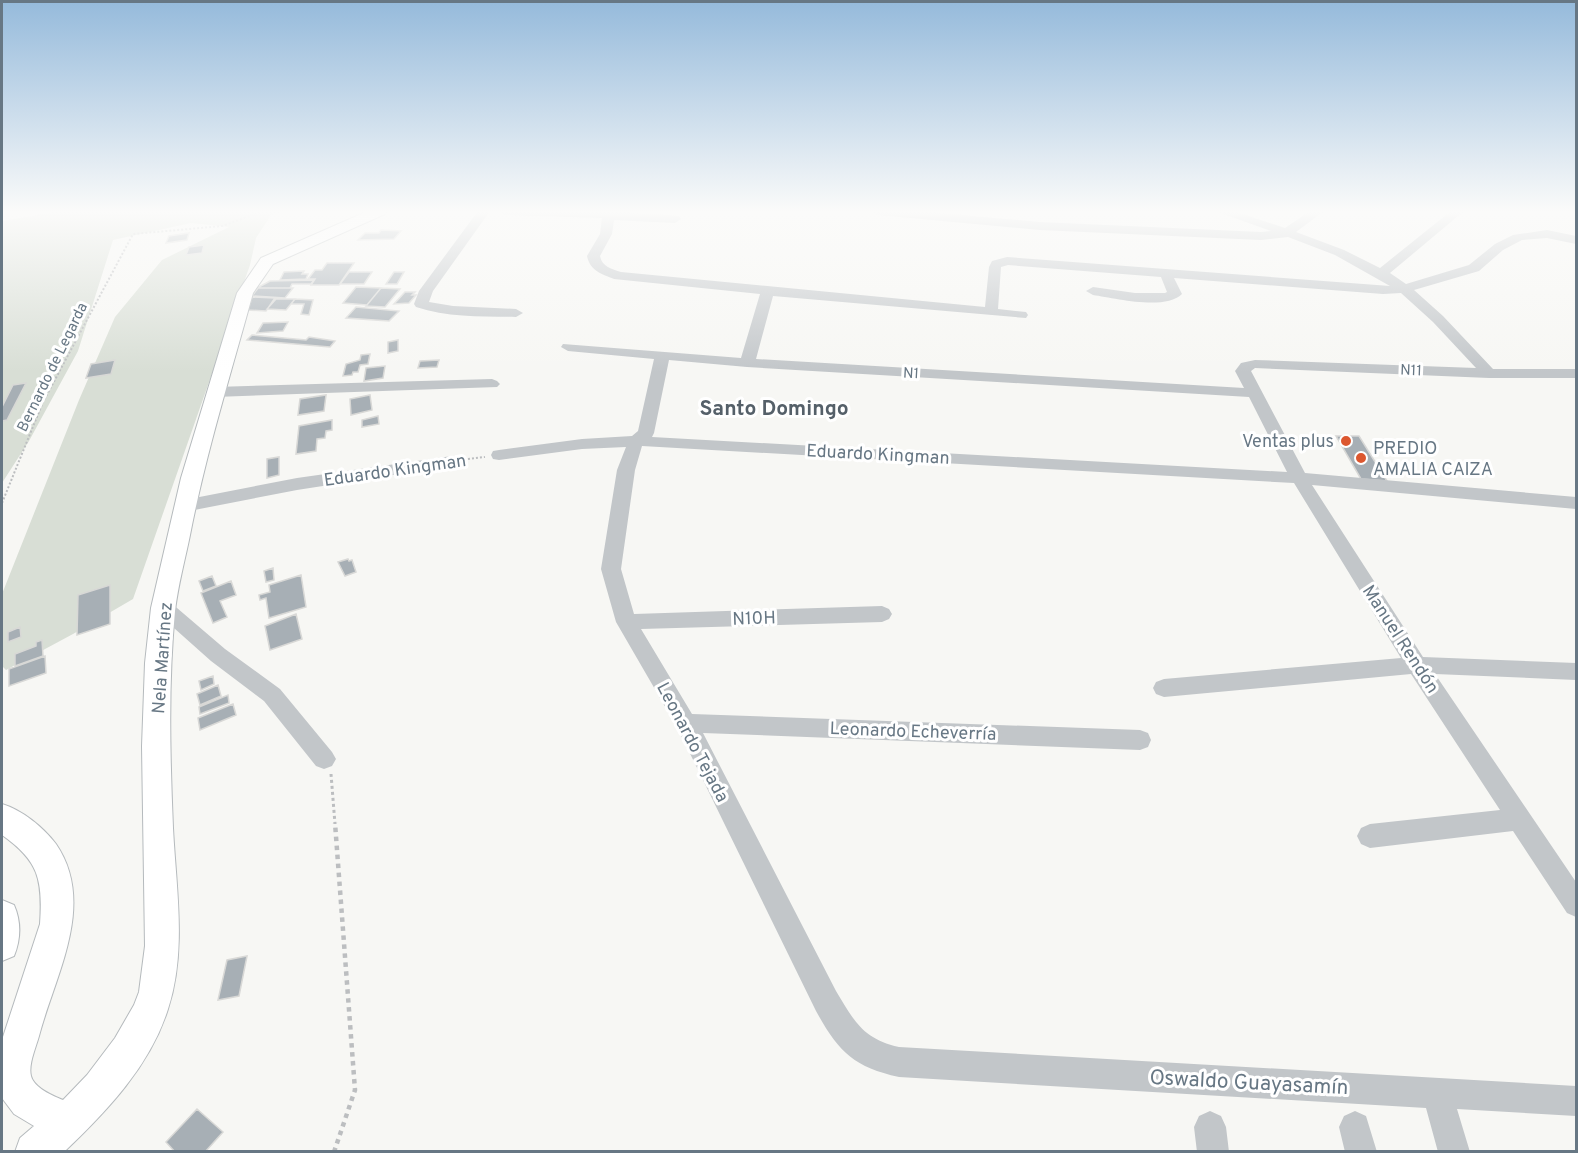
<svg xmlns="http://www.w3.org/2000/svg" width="1578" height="1153" font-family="Overpass,sans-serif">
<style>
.green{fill:#d8ded5}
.building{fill:#a7afb5;stroke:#d8d8d6;stroke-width:1.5}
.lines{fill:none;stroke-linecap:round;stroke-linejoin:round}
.major-casing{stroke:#b5babd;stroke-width:2}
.path-far2{stroke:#bcbec0;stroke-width:2;stroke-dasharray:2 2;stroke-linecap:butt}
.path-far1{stroke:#bcbec0;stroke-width:3;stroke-dasharray:3 3;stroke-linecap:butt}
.path{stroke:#bcbec0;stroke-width:4.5;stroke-dasharray:4.5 4.5;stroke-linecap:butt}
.minor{fill:#c2c6c9;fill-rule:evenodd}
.major{fill:#fff;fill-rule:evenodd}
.poi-dot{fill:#dc572f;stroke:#fff;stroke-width:2}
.labels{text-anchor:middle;stroke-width:6;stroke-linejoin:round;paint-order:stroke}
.far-street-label{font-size:15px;fill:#677784;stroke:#fff}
.poi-label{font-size:18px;fill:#677784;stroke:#fff;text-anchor:end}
.street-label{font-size:18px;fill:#677784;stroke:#fff}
.quarter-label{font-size:21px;font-weight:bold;fill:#556069;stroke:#fff}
.near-street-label{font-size:21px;fill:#677784;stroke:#fff}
</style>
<rect width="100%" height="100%" fill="#f7f7f4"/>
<path class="green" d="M62,211h223l-14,4 -15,23 -6,27 -117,334 -60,35 -67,36 -4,-4v-72l77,-194 36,-83 47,-57 67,-33 -38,-4 -78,17 -35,111 -49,90 -27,42v-262z"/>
<path class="building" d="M381,230l20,1 -7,8 -36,1 7,-7h14z
M189,233l-2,7 -21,3 3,-7z
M204,245l-2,8 -16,2 3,-8z
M327,263h27l-15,22h-28l4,-6h-7l7,-9h7z
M304,271l-2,3h6l-2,5 -26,1 4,-8z
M349,272h23l-8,12h-24z
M394,272h10l-7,12h-11z
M314,280l-3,4h-19l-2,4h-33l13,-7z
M356,287l25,1 -14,17 -24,-2z
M258,288h35l-8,10 -33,-2z
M381,288l19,1 -15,18 -19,-1z
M405,292h10l-3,3h4l-7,8 -15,1z
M252,297l23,1 -9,13 -18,-1z
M276,299h19l-9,11 -19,-1z
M295,299l18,1 -4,15 -8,-1 3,-10h-13z
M356,307l43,4 -10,10 -43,-3z
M288,322l-5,9 -26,2 6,-10z
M252,335l54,5 3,-3 26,4 -5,6 -83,-7z
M398,340v11l-10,2v-11z
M370,354l-2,10 -8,1 -2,7h-5l-1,3 -9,1 3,-12 14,-4 1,-5z
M115,360l-4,14 -25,4 5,-14z
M439,360l-2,7 -19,1 2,-7z
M385,366l-2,12 -19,3 2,-13z
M26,383l-19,37 -5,1v-14l11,-22z
M326,395l-2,16 -26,4 2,-16z
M370,395l2,15 -21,5 -1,-16z
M378,416l1,8 -17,3v-7z
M332,420v10l-6,1 -1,7 -8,1 -1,12 -20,3 3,-28z
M1336,436h23l28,45 -26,-2z
M279,457v18l-12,3v-19z
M348,559l1,2 3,-1 4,12 -11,4 -7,-14z
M273,568l1,12 -8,2 -2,-11z
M301,575l5,32 -37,11 -3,-20 -6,2 -1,-5 11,-3 -1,-7z
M212,576l4,10 -13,5 -4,-10z
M231,581l5,14 -16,6 7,16 -14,6 -12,-30z
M110,585v39l-33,11 1,-40z
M296,614l6,25 -32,11 -5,-24z
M20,627l1,10 -13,5v-10z
M42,640l1,16 -28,10v-12l21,-8v-4z
M45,656l1,17 -37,13v-17z
M213,676l1,8 -13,6 -2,-9z
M218,685l3,11 -21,9 -3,-11z
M228,695l1,8 -29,11 -1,-7z
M233,704l3,11 -36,15 -2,-12z
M247,956l-8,40 -21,4 9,-40z
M197,1109l26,23 -18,20h-30l-9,-10z"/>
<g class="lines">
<g class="major-casing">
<path id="major" d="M368,211h19l-2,3 -112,50 -20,29c-22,80 -47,160 -63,242 -5,25 -12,50 -15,76 -7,72 -5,145 -2,217 3,60 14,123 -5,181 -18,57 -61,102 -103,142l-50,1 5,-14 14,-12 -20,-12 -12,-16v-58l38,-116c3,-44 -1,-63 -38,-89v-31c20,6 41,23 54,40 41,60 -1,131 -17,192 -3,11 -11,29 -8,40 3,12 22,20 32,24l24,-25 28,-37 19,-33 5,-13 6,-46 -3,-200 3,-83 6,-55 30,-130 56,-185 24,-35z
M2,900l12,5c7,16 7,34 0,51l-12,5z"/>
</g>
<path class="path-far2" d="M468,459l17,-2
M2,503l41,-101 90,-168 89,-8 41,-15"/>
<path class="path-far1" d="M331,774l4,50"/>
<path class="path" d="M334,1152l21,-62 -20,-267"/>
<path class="minor" d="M478,211h12l-57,80 -4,11 24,4 63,3 7,4 -7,4c-33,-1 -68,1 -100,-10l-2,-3 5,-13z
M498,211h104l77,5 2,3 -6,4 -61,-3 -2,14 -12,22c2,11 12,13 21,16l364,35 4,-40 3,-6 15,-4 383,29 -55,-31 -47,-18 -27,3 -221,-10 -162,-15 -6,-4h44l124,11 221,10 10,-1 -56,-20h18l52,17 25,-17h14l-28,21 48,18 36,18 71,-57h13l-74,62 16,11 63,-19 26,-21 18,-9 34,-5 29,6v8l-29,-6 -25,2 -19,10 -24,21 -65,19 29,26 50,53h83v9h-87l-234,-10 -4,3 54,102 271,24v12l-264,-24 111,172 153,6v17l-141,-6 141,208v35l-9,-4 -54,-82 -143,17 -9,-4 -4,-8 4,-8 9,-4 130,-14 -89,-136 -247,23 -8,-3 -3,-6 3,-6 8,-3 237,-21 -107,-175 -652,-37 -7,24 -14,99 13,45 248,-8 7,3 3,5 -3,5 -7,3 -241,7 51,85 448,16 8,3 3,7 -3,7 -8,3 -437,-17 133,258c18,30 27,48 63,56l677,39v30l-119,-7 13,43h-32l-12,-44 -527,-31c-46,-10 -61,-26 -83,-66l-138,-282 -62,-107 -15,-53 16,-99 9,-23 -44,2 -83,11 -6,-1 -2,-4 2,-4 6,-1 83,-11 50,-3 6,-5 16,-72 -86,-8 -7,-4 2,-3 178,14 19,-64 -146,-15c-12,-5 -24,-8 -27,-23l13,-22 2,-16 -98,-3zM1008,265l153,12 6,15 -2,1h-30l-42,-6 -7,4 7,4c21,3 72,16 89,-1l-8,-16 209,16 18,-1 32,29 43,46 -221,-8 -14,3 -6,8 9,17 -488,-29 17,-63 253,22 2,-3 -2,-3 -28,-3 3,-42zM669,360l78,7 502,30 38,75 -635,-35 2,-4z
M492,379l5,2 3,3 -3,3 -282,10 -8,-5 8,-5z
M452,456l6,1 3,4 -3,4 -161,25 -113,22 -6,-2 -3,-4 3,-4 6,-2 113,-22z
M163,600l7,2 55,47 55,40 52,63 4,7 -4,7 -8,3 -8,-3 -52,-65 -53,-40 -55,-49 -3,-5 3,-5z
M1210,1111l11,5 5,11 3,25h-32l-3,-25 5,-11z
M1355,1111l11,5 11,36h-32l-6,-25 5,-11z"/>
<use href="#major" class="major"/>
</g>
<linearGradient id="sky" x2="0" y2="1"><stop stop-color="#95badb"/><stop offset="0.57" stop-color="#fbfbfa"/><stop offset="1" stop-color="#fbfbfa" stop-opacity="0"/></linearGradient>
<rect width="1578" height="372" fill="url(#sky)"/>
<g class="poi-dot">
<circle cx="1346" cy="441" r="6"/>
<circle cx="1361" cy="458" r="6"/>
</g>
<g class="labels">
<g class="far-street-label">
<text transform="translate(52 367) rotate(-64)" y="5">Bernardo de Legarda</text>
<text transform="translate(1411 370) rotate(2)" y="5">N11</text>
<text transform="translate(911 373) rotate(3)" y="5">N1</text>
</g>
<g class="poi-label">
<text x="1334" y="447">Ventas plus</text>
<text x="1373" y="454" text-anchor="start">PREDIO<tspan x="1373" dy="21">AMALIA CAIZA</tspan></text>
</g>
<g class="street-label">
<text transform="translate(878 454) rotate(3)" y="6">Eduardo Kingman</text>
<text transform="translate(395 470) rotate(-8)" y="6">Eduardo Kingman</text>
<text transform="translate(754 618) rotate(-2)" y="6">N10H</text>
<text transform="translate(1401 639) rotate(57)" y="6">Manuel Rendón</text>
<text transform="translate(162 658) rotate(-86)" y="6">Nela Martínez</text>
<text transform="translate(913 731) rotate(2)" y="6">Leonardo Echeverría</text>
<text transform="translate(693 742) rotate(62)" y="6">Leonardo Tejada</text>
</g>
<g class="quarter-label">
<text x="774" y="415">Santo Domingo</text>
</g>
<g class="near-street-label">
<text transform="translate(1249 1082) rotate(3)" y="7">Oswaldo Guayasamín</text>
</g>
</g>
<rect width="1578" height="1153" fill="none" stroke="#677784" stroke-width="6"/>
</svg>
